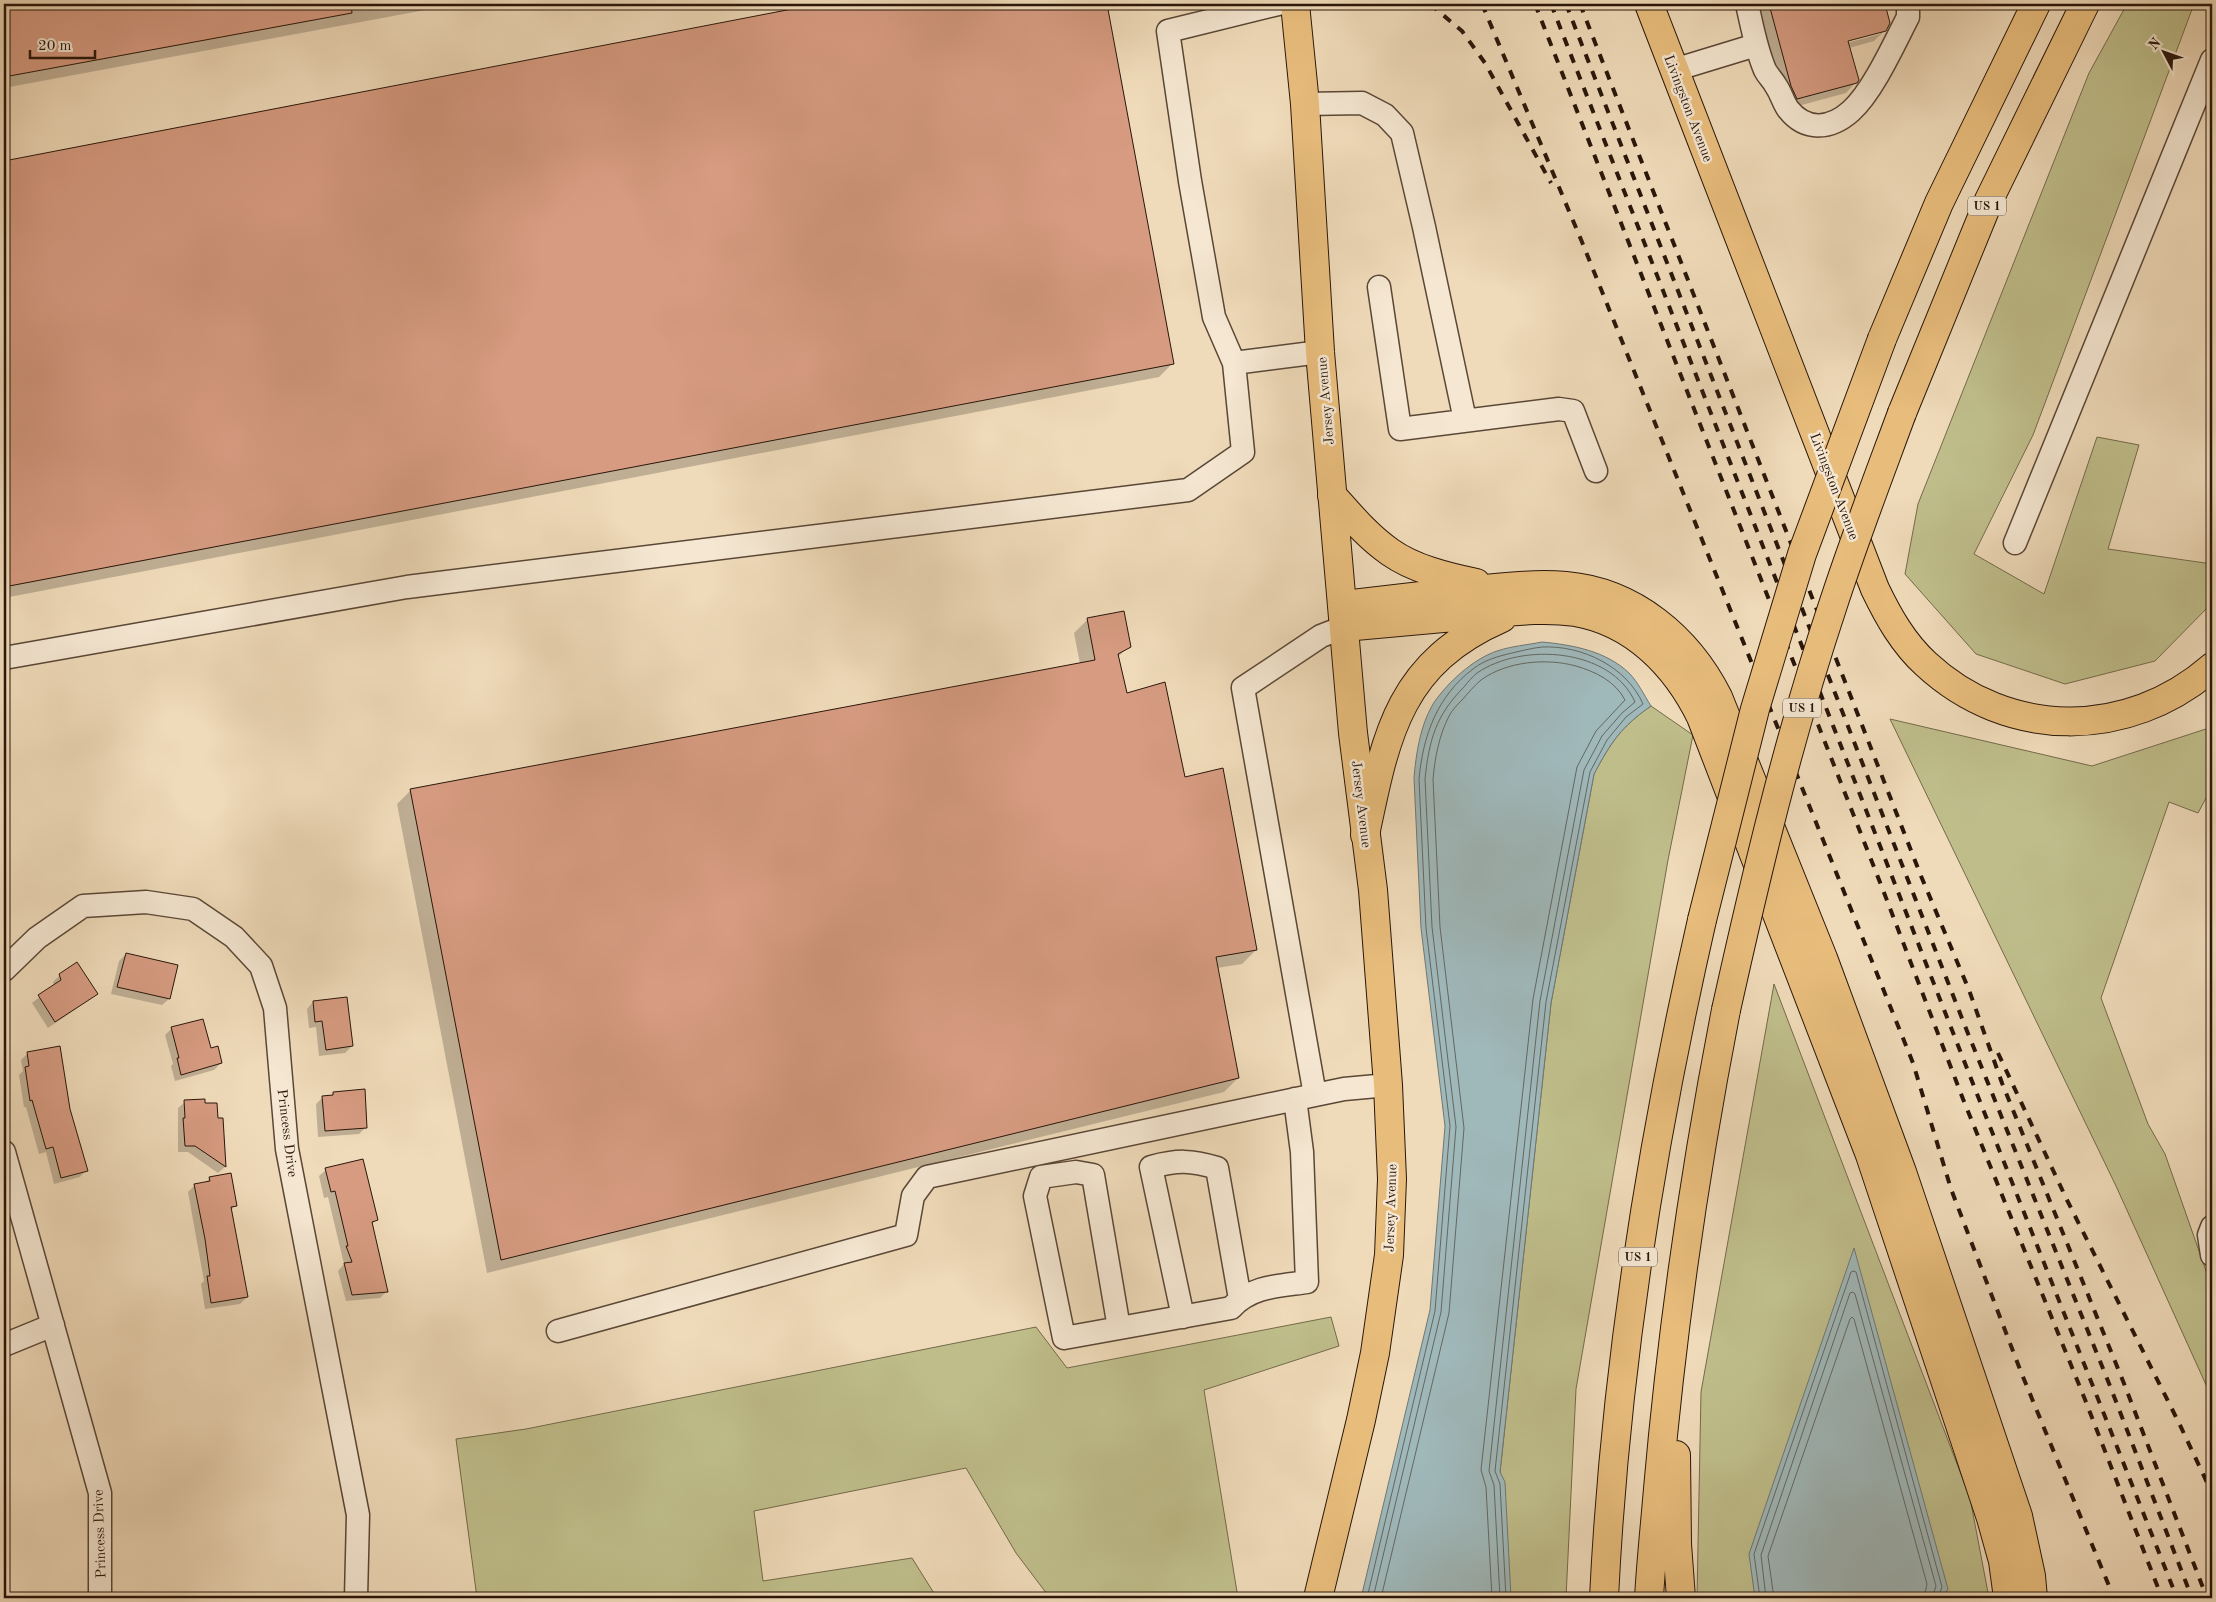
<svg xmlns="http://www.w3.org/2000/svg" width="2216" height="1602" font-family="'Old Standard TT',serif">
<style>
.green{fill:#bfbe8b;stroke:#746a4a}
.water{fill:#9fb8ba;stroke:#707774}
.shadow{fill:#0003;fill-rule:evenodd}
.lines{fill:none;stroke-linecap:round;stroke-linejoin:round}
.shore{stroke:#646762;stroke-width:1}
.building{fill:#d69b81;stroke:#29160a}
.minor-casing{stroke:#5a4736;stroke-width:25}
.major-casing{stroke:#29160a;stroke-width:30}
.highway-casing{stroke:#29160a;stroke-width:30}
.minor{stroke:#f5e7d2;stroke-width:22}
.major{stroke:#e8bd7c;stroke-width:28}
.highway{stroke:#e8bd7c;stroke-width:28}
.rail{stroke:#29160a;stroke-width:4;stroke-dasharray:9 9;stroke-linecap:butt}
.highway-bridge-casing{stroke:#29160a;stroke-width:30;stroke-linecap:butt}
.highway-bridge{stroke:#e8bd7c;stroke-width:28}
.labels{text-anchor:middle;stroke-width:5;stroke-linejoin:round;paint-order:stroke}
.shield{fill:#f5e7d2;stroke:#665546;stroke-width:1}
.shield-label{font-size:12px;font-weight:bold;fill:#29160a}
.street-label{font-size:14px;fill:#29160a;stroke:#f5e7d2}
</style>
<rect width="100%" height="100%" fill="#efdab9"/>
<filter id="stains"><feTurbulence type="fractalNoise" baseFrequency=".004" numOctaves="4"/><feColorMatrix values="0 0 0 0 .2 0 0 0 0 .09 0 0 0 0 .02 0 0 0 .5 -.17"/></filter>
<radialGradient id="worn" r=".72"><stop offset=".6" stop-color="#630" stop-opacity="0"/><stop offset="1" stop-color="#630" stop-opacity=".3"/></radialGradient>
<path class="green" d="M2127,4h67l-161,431 -59,119 70,40 53,-157 42,8 -31,104 104,15v39l-57,58 -90,23 -89,-30 -71,-80 13,-70 171,-431z
M1651,706l42,29 -25,125 -92,529 -10,209h-55l-11,-126 51,-469 43,-229c17,-32 27,-47 57,-68z
M1890,719l202,47 120,-39v60l-14,26 -29,-11 -68,196 47,126 17,30 47,134v110l-96,-212z
M1774,984l196,514 19,100h-292l4,-206z
M1331,1317l8,29 -135,44 34,208h-188l-34,-45 -50,-85 -212,43 9,70 149,-23 25,40h-460l-21,-159 70,-10 510,-102 31,41z"/>
<path class="water" d="M1542,642c31,3 64,9 87,31 9,9 15,22 22,33 -30,21 -40,36 -57,68l-43,229 -51,469 5,10 6,116h-150l69,-288 15,-184 -24,-198 -7,-150c2,-24 6,-52 19,-74 14,-21 40,-45 64,-53 15,-5 30,-6 45,-9z
M1854,1248l94,341 -6,9h-187l-6,-44z"/>
<path class="shadow" d="M4,4h454l-454,84z
M825,4h281l67,359 -14,14 -1155,221v-436z
M1756,4h127l6,19 -4,7 -11,11 -25,7 7,34 -10,11 -59,16 -6,-13zM1880,32v2l-37,10 -1,-2z
M1088,619l41,27 -12,12 9,37 58,84 72,171 -14,14 -25,4 21,110 -14,14 -737,181 -90,-469 14,-14 669,-126 -6,-31z
M126,954l43,45 -7,6 -51,-11 8,-33z
M60,975l36,18 -7,7 -41,28 -16,-25 22,-17 -1,-4z
M313,1002l39,44 -7,7 -26,3 -3,-29 -7,1 -2,-19z
M172,1028l38,21 11,14 -7,7 -39,11 -4,-15 2,-2 -8,-29z
M28,1053l41,56 17,61 -6,7 -26,7 -8,-32 -7,2 -13,-47h-2l-5,-32 4,-4 -2,-11z
M334,1093l32,34 -7,7 -41,3 -2,-33 7,-7 8,-1z
M185,1102l19,3 13,15 5,-1 3,48 -7,6 -30,-21h-10v-44z
M326,1170l50,50 -5,5 16,66 -7,7 -34,3 -8,-30 6,-7 -16,-67 -4,1 -5,-22z
M210,1178l26,27 -6,6 17,86 -7,7 -35,5 -4,-25 3,-3 -16,-89 7,-7 10,-2z"/>
<g class="lines">
<path class="shore" d="M1367,1598l68,-287 15,-185 -24,-198 -7,-149c4,-43 18,-83 54,-110 11,-9 26,-13 39,-16 9,-2 20,-5 30,-6 40,-2 85,20 101,57l-17,13 -19,23 -17,32 -44,230 -51,469 5,13 6,114
M1373,1598l68,-286 15,-185 -24,-200 -7,-148c4,-39 11,-64 39,-92 4,-5 8,-10 13,-14 45,-31 134,-25 158,29l-13,11 -20,23 -18,34 -44,231 -51,470 5,14 6,113
M1381,1598l68,-285 15,-185 -24,-201 -7,-148c2,-22 6,-43 16,-63 3,-6 9,-12 14,-17 5,-6 12,-14 18,-19 26,-19 66,-22 95,-14 20,6 39,15 49,34l-29,31 -19,36 -44,232 -52,471 5,17 6,111
M1760,1598l-6,-44 97,-282 3,-1 2,1 86,315 -4,11
M1766,1598l-5,-43 89,-262 3,-1 2,2 81,292 -4,12
M1774,1598l-6,-42 82,-237 2,-2 2,2 73,265 -3,14"/>
</g>
<path class="building" d="M4,4h347l1,9 -348,64z
M818,4h289l67,360 -1170,223v-426z
M1769,4h116l5,19 -4,8 -38,10 11,39 -2,3 -60,16 -6,-13z
M1124,611l7,36 -13,7 9,39 38,-11 20,95 38,-9 34,182 -41,7 23,121 -738,182 -91,-471 685,-129 -8,-42z
M126,953l52,12 -8,34 -53,-12z
M77,962l21,32 -43,28 -17,-27 23,-15 -2,-6z
M347,997l6,49 -27,4 -4,-29 -7,1 -2,-21z
M203,1019l8,29 7,-2 4,17 -41,12 -4,-17h2l-8,-31z
M60,1046l10,63 18,62 -27,7 -8,-31 -7,2 -14,-49 -2,1 -5,-34 4,-1 -2,-14z
M365,1089l2,39 -42,3 -3,-35 11,-1v-3z
M205,1099v4h12l1,15h5l3,49 -31,-21h-10l-2,-28h2l-1,-18z
M363,1159l15,61 -6,2 16,70 -36,3 -8,-32 8,-1 -6,-16h2l-13,-55 -4,1 -6,-24z
M231,1173l6,33 -6,1 17,90 -37,6 -4,-27h3l-5,-37 -11,-55 16,-3 -1,-4z"/>
<g class="lines">
<g class="minor-casing">
<path id="minor" d="M1747,4c5,22 9,45 18,66 3,6 8,10 11,16 5,7 7,16 12,23 18,23 43,20 63,2 22,-20 43,-67 57,-94v-13
M1674,70l82,-25
M1305,104l57,-1 23,12 17,18 22,94 41,193
M1379,287l21,142 159,-20 14,2 23,60
M1234,363l-20,-46 -24,-136 -22,-150 110,-27
M2015,543l197,-483
M4,658l403,-71 781,-97 55,-38 -9,-89 86,-11
M4,970l33,-32 46,-32 63,-4 47,7 41,28 27,29 14,42 12,141 71,366 -2,83
M1315,1095l29,-6 44,-4
M4,1152l96,341v105
M2212,1227l-3,8 3,20
M1183,1317l-32,-150c26,-7 40,-7 66,1l23,131
M1119,1328l-26,-153 -17,-3 -35,5 -6,19 29,142 167,-30c20,-22 48,-22 76,-26l-5,-130 -7,-53
M558,1331l348,-96 7,-39 14,-19 388,-82 -72,-407 78,-52 23,-9
M4,1345l49,-20"/>
</g>
<g class="major-casing">
<path id="major" d="M1295,4l10,100 15,248 33,381 20,157 15,195 4,94 -3,76 -14,98 -14,67 -43,178
M1649,4l226,585c13,27 28,54 51,75 82,76 202,76 286,3"/>
</g>
<g class="highway-casing">
<path id="highway" d="M1882,339l57,-136 97,-199
M1902,413l87,-213 96,-196
M1332,495c18,20 35,41 58,57 24,17 57,25 86,31
M1343,605c40,-5 80,-9 121,-14 33,-3 68,-8 102,-5 68,6 122,52 152,111l105,261 79,214 116,344 13,60 2,22
M1344,627c44,-4 88,-8 132,-12 33,-3 66,-8 99,-3 59,10 101,54 126,105l169,438 121,363 12,43 5,37
M1365,835c21,-101 34,-172 137,-217
M1676,1455l1,89 4,54
M1604,1598c11,-228 47,-455 98,-678
M1649,1598c2,-36 6,-73 9,-109 14,-161 37,-320 68,-479"/>
</g>
<use href="#minor" class="minor"/>
<use href="#major" class="major"/>
<use href="#highway" class="highway"/>
<path class="rail" d="M1430,4l32,27 23,32 66,120
M1482,4l100,238 331,821 38,126 70,183 93,226
M1535,4l348,886 80,209 121,298 78,201
M1551,4l426,1090 200,504
M1566,4l399,1022 145,360 82,212
M1580,4l341,872 48,114 33,93 121,298 84,217
M1998,1053l69,147 112,223 33,70"/>
<g class="highway-bridge-casing">
<path id="highway-bridge" d="M1702,920l53,-211 47,-155 80,-215
M1726,1010c30,-135 62,-270 106,-402 21,-65 46,-130 70,-195"/>
</g>
<use href="#highway-bridge" class="highway-bridge"/>
</g>
<g class="labels">
<g class="shield">
<rect x="1968" y="196.5" width="38" height="19" rx="4"/>
<rect x="1783" y="698.5" width="38" height="19" rx="4"/>
<rect x="1619" y="1247.5" width="38" height="19" rx="4"/>
</g>
<g class="shield-label">
<text x="1987" y="210">US 1</text>
<text x="1802" y="712">US 1</text>
<text x="1638" y="1261">US 1</text>
</g>
<g class="street-label">
<text transform="translate(1689 108) rotate(69)" y="5">Livingston Avenue</text>
<text transform="translate(1325 401) rotate(-95)" y="5">Jersey Avenue</text>
<text transform="translate(1835 486) rotate(69)" y="5">Livingston Avenue</text>
<text transform="translate(1362 804) rotate(83)" y="5">Jersey Avenue</text>
<text transform="translate(288 1133) rotate(83)" y="5">Princess Drive</text>
<text transform="translate(1390 1208) rotate(-88)" y="5">Jersey Avenue</text>
<text transform="translate(99 1534) rotate(-92)" y="5">Princess Drive</text>
</g>
</g>
<rect width="2216" height="1602" fill="none" stroke="#efdab9" stroke-width="20"/>
<rect x="5" y="5" width="2206" height="1592" fill="none" stroke="#29160a" stroke-width="2.5"/>
<rect x="10" y="10" width="2196" height="1582" fill="none" stroke="#29160a"/>
<g transform="translate(2164 52) rotate(311)" stroke="#f5e7d2" stroke-width="4" paint-order="stroke">
<path d="M0-4L9 19L0 12L-9 19Z" fill="#29160a"/>
<text y="-8" font-size="14" font-weight="bold" text-anchor="middle" fill="#29160a">N</text>
</g>
<path d="M30 50v8h65v-8" fill="none" stroke="#29160a" stroke-width="2.5"/>
<text x="38" y="50" font-size="15" fill="#29160a" stroke="#f5e7d2" stroke-width="4" paint-order="stroke">20 m</text>
<rect width="100%" height="100%" filter="url(#stains)"/>
<rect width="100%" height="100%" fill="url(#worn)"/>
</svg>
